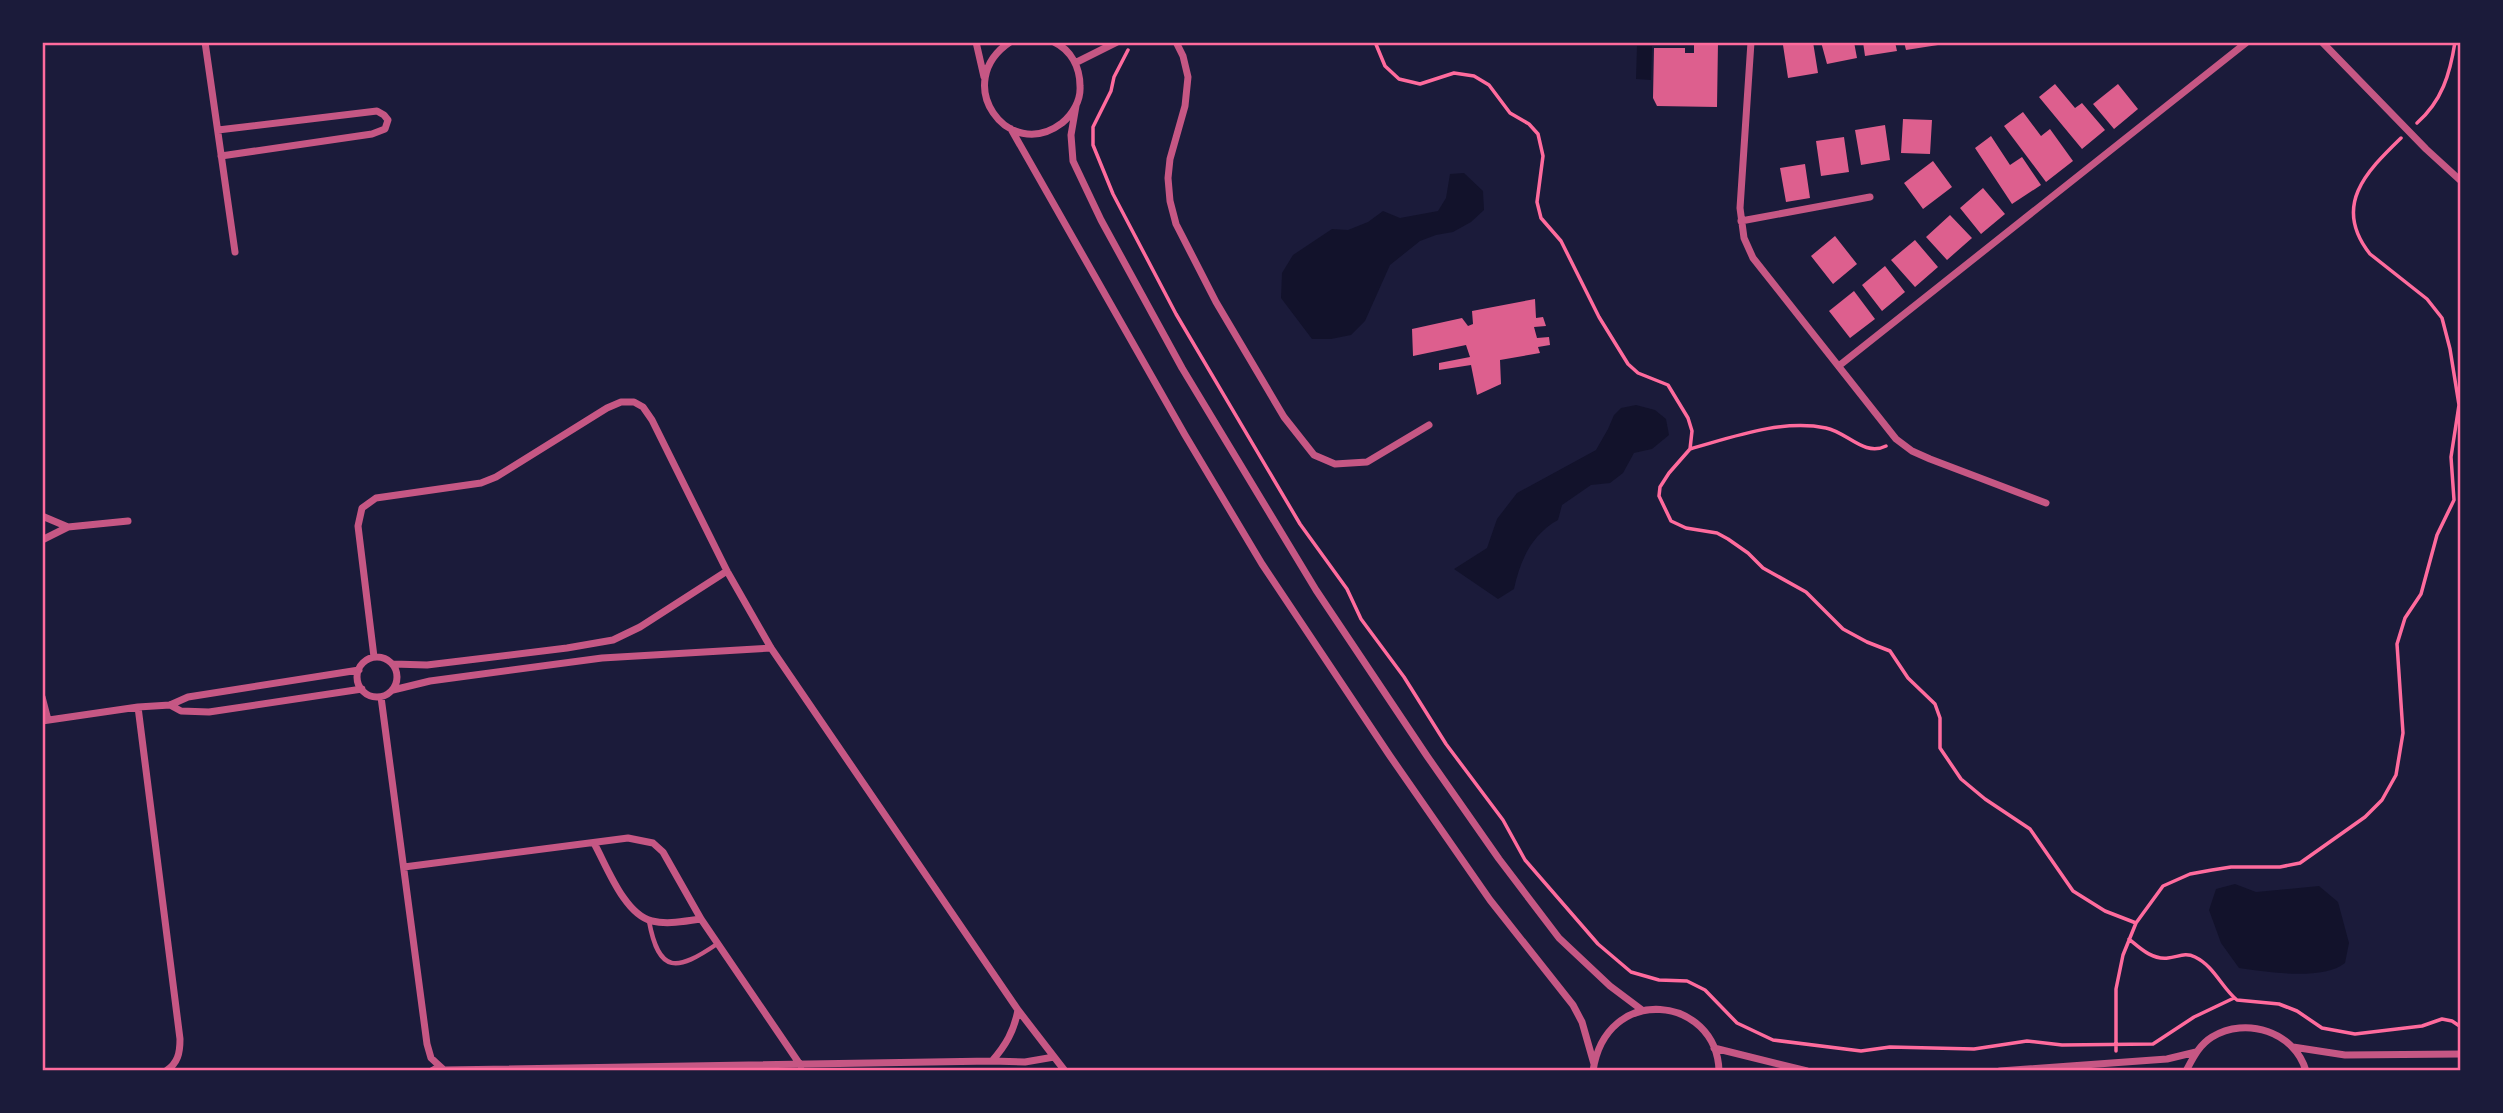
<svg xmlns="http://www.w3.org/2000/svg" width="2503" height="1113" font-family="'Open Sans',sans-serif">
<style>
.water{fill:#12122b}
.building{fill:#dd5f8e}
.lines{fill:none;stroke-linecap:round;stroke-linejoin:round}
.path{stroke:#ff6b9d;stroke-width:3.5}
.service{stroke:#c65784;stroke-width:4.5}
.minor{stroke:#c65784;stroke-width:7}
.neatline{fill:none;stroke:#ff6b9d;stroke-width:2.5}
</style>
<rect width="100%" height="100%" fill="#1b1b3a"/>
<path class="water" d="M1637,46h15l-1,34 -15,-1z
M1464,173l19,18 1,19 -13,12 -18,10 -17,3 -16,6 -30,24 -25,56 -14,14 -20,4h-19l-31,-41 1,-25 11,-18 39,-26 16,1 20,-8 15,-11 17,7 38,-7 8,-13 4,-24z
M1636,405l19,5 11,9 3,16 -17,14 -18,4 -11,20 -13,10 -19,2 -29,20 -4,15c-27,15 -38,41 -44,69l-16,10 -44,-30 33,-21 10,-29 20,-26 79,-43 12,-21 6,-14 7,-7z
M2235,884l21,8 63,-6 19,16 11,41 -4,20c-22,18 -79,9 -106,5l-18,-25 -12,-33 7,-21z"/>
<path class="building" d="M1694,42h24l-1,65 -60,-1 -4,-8 1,-50h31v5h9z
M1800,42h13l5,31 -30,5 -5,-33z
M1821,42h33l3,16 -30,6z
M1863,42h32l2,9 -32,5z
M1904,42h33l1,3 -32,5z
M2055,84l20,24 7,-5 23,27 -23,19 -43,-52z
M2118,84l20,25 -24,20 -21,-25z
M2023,112l18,24 9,-7 23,32 -27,21 -42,-56z
M1903,119l29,1 -2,34 -29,-1z
M1885,125l5,35 -29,5 -6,-35z
M1991,136l19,29 12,-8 19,28 -29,19 -37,-56z
M1844,137l5,35 -28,4 -5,-35z
M1933,161l19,26 -29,22 -19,-26z
M1805,164l5,34 -24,4 -6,-34z
M1983,188l22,26 -24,20 -21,-26z
M1950,215l22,23 -25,22 -21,-23z
M1835,236l22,28 -24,20 -22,-28z
M1915,240l23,27 -23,20 -24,-27z
M1885,266l20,26 -23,19 -20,-26z
M1854,291l21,28 -25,19 -21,-27z
M1535,299l1,19 7,-1 3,9 -12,1 3,11 12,-1 1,8 -12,2 2,6 -40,7 1,24 -24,11 -6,-30 -32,5v-7l31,-6 -4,-12 -53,11 -1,-27 50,-11 6,8 5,-2 -1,-13z"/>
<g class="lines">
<path class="path" d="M1375,42l10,24 14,13 21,5 34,-11 20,3 15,9 21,28 19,11 9,10 5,22 -6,46 4,16 20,23 38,76 29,47 10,9 30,12 20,33 4,13 -2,18 -21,24 -9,14 -1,9 12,25 15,7 31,5 11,6 20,14 15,15 43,24 37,37 24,13 23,9 18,27 27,26 5,14v30l21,31 24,20 45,30 43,62 32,20 31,12
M1128,50l-14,27 -3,14 -18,36v18l20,49 63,120 124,210 47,65 14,30 43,58 42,67 57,76 22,40 73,84 33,28 28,8 28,1 18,9 32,33 36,17 88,11 29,-4 84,2 53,-8 35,4 91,-1 41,-27 40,-19
M2417,123c25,-22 33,-49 38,-81
M1690,449c43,-12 91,-30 136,-21 21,4 38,29 60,18
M2129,939c11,9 23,21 39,19 10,-1 17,-6 27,-1 19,9 27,31 42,43l42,4 18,7 25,17 33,6 67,-8 20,-7 10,2 9,6
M2116,1051v-62l7,-34 13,-32 27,-37 27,-12 22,-4 19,-3h49l20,-4 65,-46 17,-17 14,-25 7,-42 -6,-89 8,-26 16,-24 16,-59 17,-35 -3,-43 8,-52 -9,-56 -8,-31 -15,-19 -57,-45c-38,-48 -4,-82 31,-116"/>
<path class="service" d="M649,921c10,54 28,50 68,23
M429,1071l9,-5"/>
<path class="minor" d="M205,42l30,210
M976,42l8,35
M1010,42c-60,40 -2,122 52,81 11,-9 19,-23 18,-37 0,-19 -9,-36 -26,-44
M1176,42l7,14 5,21 -3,29 -15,53 -2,19 2,23 6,23 40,78 68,115 30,38 21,9 32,-2 62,-37
M1751,42l-11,166 4,30 9,20 143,181 16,12 18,8 116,44
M2322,42l104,107 35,32
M1075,63l42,-21
M1076,106l-5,29 2,26 28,59 81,148 134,222 111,166 72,103 60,79 51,48 32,24
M1011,129l174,306 77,129 128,192 100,144 83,105 9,17 12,42
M218,130l159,-19 7,4 4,5 -3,9 -13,5 -151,22
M1741,221l129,-24
M1840,365l407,-323
M42,516l26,11
M42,540l26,-13 60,-6
M357 677a20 20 0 1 1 40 0a20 20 0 1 1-40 0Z
M374,657l-16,-131 4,-18 14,-10 105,-15 15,-6 111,-69 14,-6h13l9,5 9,13 75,151 44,77 247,362c-4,21 -12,35 -26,51l-548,9 -13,-12 -4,-14 -46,-347
M393,664l34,1 140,-17 46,-8 27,-13 87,-56
M393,690l37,-9 172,-23 169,-10
M42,697l6,23
M170,705l11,6 28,1 153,-23
M138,707l42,332c0,14 -2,24 -14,32
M42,721l96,-14 32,-2 18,-8 171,-27
M595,845c12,22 30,70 57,76 16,4 33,0 49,-2
M404,867l224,-29 25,5 10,9 38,67 100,147
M1018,1010l47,61
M2293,1047l52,8 116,-1
M1714,1048l93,23
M992,1061l33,1 29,-5
M1593,1071c13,-89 124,-75 126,0
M2000,1071l167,-12 29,-7
M2186,1071c7,-13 13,-26 26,-34 34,-21 83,-5 94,34"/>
</g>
<rect width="2503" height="1113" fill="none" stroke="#1b1b3a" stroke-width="88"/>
<rect x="44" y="44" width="2415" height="1025" class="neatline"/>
</svg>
